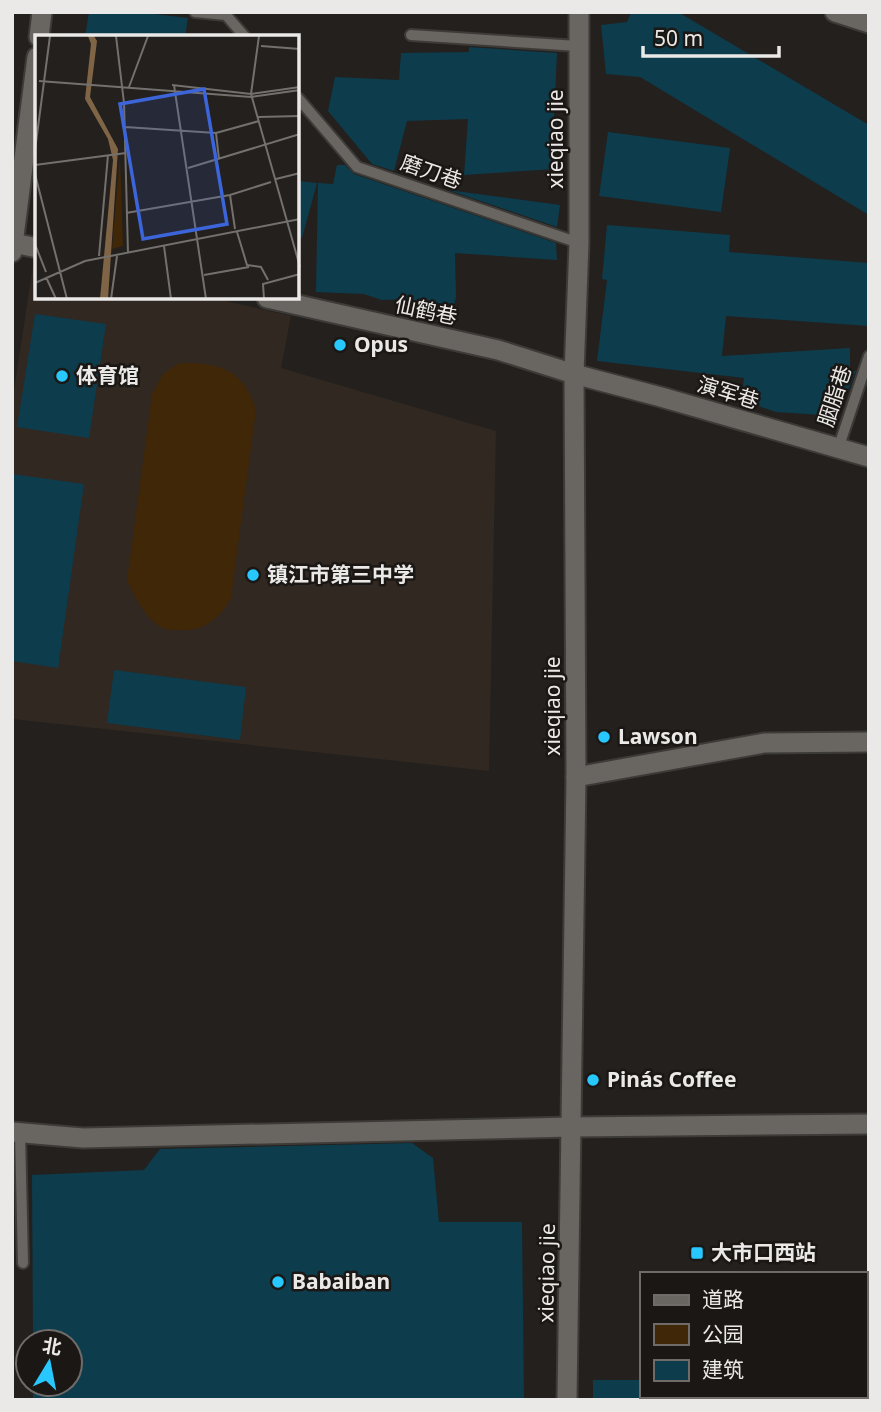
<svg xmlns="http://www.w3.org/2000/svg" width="881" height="1412" font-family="'Noto Sans','Noto Sans SC',sans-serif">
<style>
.built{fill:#302821}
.green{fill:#3f2708}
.building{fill:#0d3c4d}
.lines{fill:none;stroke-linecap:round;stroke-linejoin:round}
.service-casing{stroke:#3d3b38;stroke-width:14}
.minor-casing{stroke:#3d3b38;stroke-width:23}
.tertiary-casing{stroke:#3d3b38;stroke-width:23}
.service{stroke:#696561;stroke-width:10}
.minor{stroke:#696561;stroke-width:19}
.tertiary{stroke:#696561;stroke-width:19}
.poi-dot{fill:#28c8ff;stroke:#1a1714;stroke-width:2.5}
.labels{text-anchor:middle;stroke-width:5;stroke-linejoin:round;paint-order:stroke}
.street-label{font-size:21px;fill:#ebe9e7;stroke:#1a1714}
.poi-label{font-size:21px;font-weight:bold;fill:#ebe9e7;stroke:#1a1714;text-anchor:start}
.inset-road{fill:none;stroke:#73706e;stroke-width:2}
.view{fill:#3c65da;fill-opacity:0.15;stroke:#3c65da;stroke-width:3.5}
.inset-edge{fill:none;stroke:#ebe9e7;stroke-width:3.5}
</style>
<rect width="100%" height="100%" fill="#23201d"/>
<path class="built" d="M33,265l4,1v32h176l78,18 -10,52 215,63 -7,340 -477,-52v-316z"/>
<path class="green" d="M179,363c40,-1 65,6 77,47l-25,188c-11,20 -27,34 -52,32 -5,0 -12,0 -16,-2 -18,-9 -28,-31 -36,-48l25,-186 11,-20z"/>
<path class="building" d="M89,12h48l51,6 -3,19h-100z
M631,12h47l191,113v90l-229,-138 -34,-3 -5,-49 26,-3z
M469,47l88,6 -3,64h3l-3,52 -90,6 4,-56 -61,2 -13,50 -22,-7 -44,-53 7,-34 64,3 2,-27 68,-1z
M608,132l122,16 -9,64 -122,-16z
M337,165h8l9,9 202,69 1,17 -102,-7 1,43 -4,20 -37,-2 -4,-15 -29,1 -18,-6 -48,-2 2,-109 15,1z
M298,181l19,2 -15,55 -4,-1z
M448,190l112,15 -3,22z
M607,225l123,10 -1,17 140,11v63l-143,-10 -4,40 128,-8v23h6l-19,45 -61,-4 -35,-12 3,-22 -147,-17 10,-81 -5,-1z
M35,314l71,10 -17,114 -72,-11z
M12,474l72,10 -26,184 -46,-7z
M114,670l132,17 -6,53 -133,-17z
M412,1143l21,15 6,64h83l2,178h-491v-16h37v-42h-37l-1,-167 112,-5 16,-21z
M593,1380h48v20h-48z"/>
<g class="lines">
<g class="service-casing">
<path id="service" d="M195,12l31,3 19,22
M411,35l167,11
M298,98l59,69 222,76
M838,449l31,-93
M20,1133l3,130"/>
</g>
<g class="minor-casing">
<path id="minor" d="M14,243l23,5
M267,298l231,52 76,24 87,23 208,60
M576,777l188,-34 105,-1
M12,1132l71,6 489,-11 297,-3"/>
</g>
<g class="tertiary-casing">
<path id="tertiary" d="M835,12l34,11
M39,37l3,-25
M12,252l25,-195
M567,1400l9,-623 -2,-403 5,-131v-231"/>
</g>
<use href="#service" class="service"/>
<use href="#minor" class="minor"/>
<use href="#tertiary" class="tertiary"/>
</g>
<g class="poi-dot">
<circle cx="340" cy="345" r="7"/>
<circle cx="62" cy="376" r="7"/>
<circle cx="253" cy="575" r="7"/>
<circle cx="604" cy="737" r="7"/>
<circle cx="593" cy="1080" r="7"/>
<rect x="690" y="1246" width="14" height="14" rx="3.5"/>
<circle cx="278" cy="1282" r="7"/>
</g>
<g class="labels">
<g class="street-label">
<text transform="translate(556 139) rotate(-90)" y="7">xieqiao jie</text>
<text transform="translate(431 172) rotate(19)" y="7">磨刀巷</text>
<text transform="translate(426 311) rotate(12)" y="7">仙鹤巷</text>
<text transform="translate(728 393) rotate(17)" y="7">演军巷</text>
<text transform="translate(835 396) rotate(-72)" y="7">胭脂巷</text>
<text transform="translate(553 706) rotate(-90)" y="7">xieqiao jie</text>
<text transform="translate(547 1273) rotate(-89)" y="7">xieqiao jie</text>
</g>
<g class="poi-label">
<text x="354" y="352">Opus</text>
<text x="76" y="383">体育馆</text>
<text x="267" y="582">镇江市第三中学</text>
<text x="618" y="744">Lawson</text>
<text x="607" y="1087">Pinás Coffee</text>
<text x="711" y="1260">大市口西站</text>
<text x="292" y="1289">Babaiban</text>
</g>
</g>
<g transform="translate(35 35)">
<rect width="264" height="264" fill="#23201d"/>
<path d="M85,122l3,89 -11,3z" fill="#3f2708"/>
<path d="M53,1h6l3,5 -7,56 28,52 -10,150h-8l13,-139 -5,-21 -23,-40 6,-55z" fill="#806446"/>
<path class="inset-road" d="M81,1l8,67 4,150M224,1l-8,58 49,173M226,11l39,3M4,46l212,16 49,-7M137,50l79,9 49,-7M139,50l32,214M94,52l19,-51M223,82l42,-1M90,92l91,6 43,-12M181,98l3,26M0,115l15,-114M0,130l91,-12M153,133l112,-34M0,139l32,125M241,144l24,-6M195,160l5,34M91,178l104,-18 41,-13M202,197l10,33 14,2 7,13M0,209l11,28M129,211l7,53M64,221l9,-101M169,240l45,-8M11,242l10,22M0,248l50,-22 215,-42M76,264l6,-43M229,264l-1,-15 37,-10"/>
<path class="view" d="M169,54l23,135 -84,15 -23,-135z"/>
<rect width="264" height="264" class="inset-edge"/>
</g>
<rect width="881" height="1412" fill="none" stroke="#ebe9e7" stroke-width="28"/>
<rect x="640" y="1272" width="228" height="126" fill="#1a1714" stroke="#6e6b68" stroke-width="2"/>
<rect x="654" y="1295" width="35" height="10" fill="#696561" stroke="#6e6b68" stroke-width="2"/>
<text x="702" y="1307" font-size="21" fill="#ebe9e7">道路</text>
<rect x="654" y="1324" width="35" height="21" fill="#3f2708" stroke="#6e6b68" stroke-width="2"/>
<text x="702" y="1342" font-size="21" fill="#ebe9e7">公园</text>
<rect x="654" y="1360" width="35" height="21" fill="#0d3c4d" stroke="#6e6b68" stroke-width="2"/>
<text x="702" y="1377" font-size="21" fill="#ebe9e7">建筑</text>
<g transform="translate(49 1363) rotate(10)"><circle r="33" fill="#1a1714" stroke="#6e6b68" stroke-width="2"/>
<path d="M0-5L12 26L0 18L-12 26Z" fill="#28c8ff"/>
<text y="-10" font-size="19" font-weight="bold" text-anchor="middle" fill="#ebe9e7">北</text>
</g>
<path d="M643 46v10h136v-10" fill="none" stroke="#ebe9e7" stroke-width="3.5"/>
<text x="654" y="46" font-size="21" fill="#ebe9e7" stroke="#1a1714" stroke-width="5" paint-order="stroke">50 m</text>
</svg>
